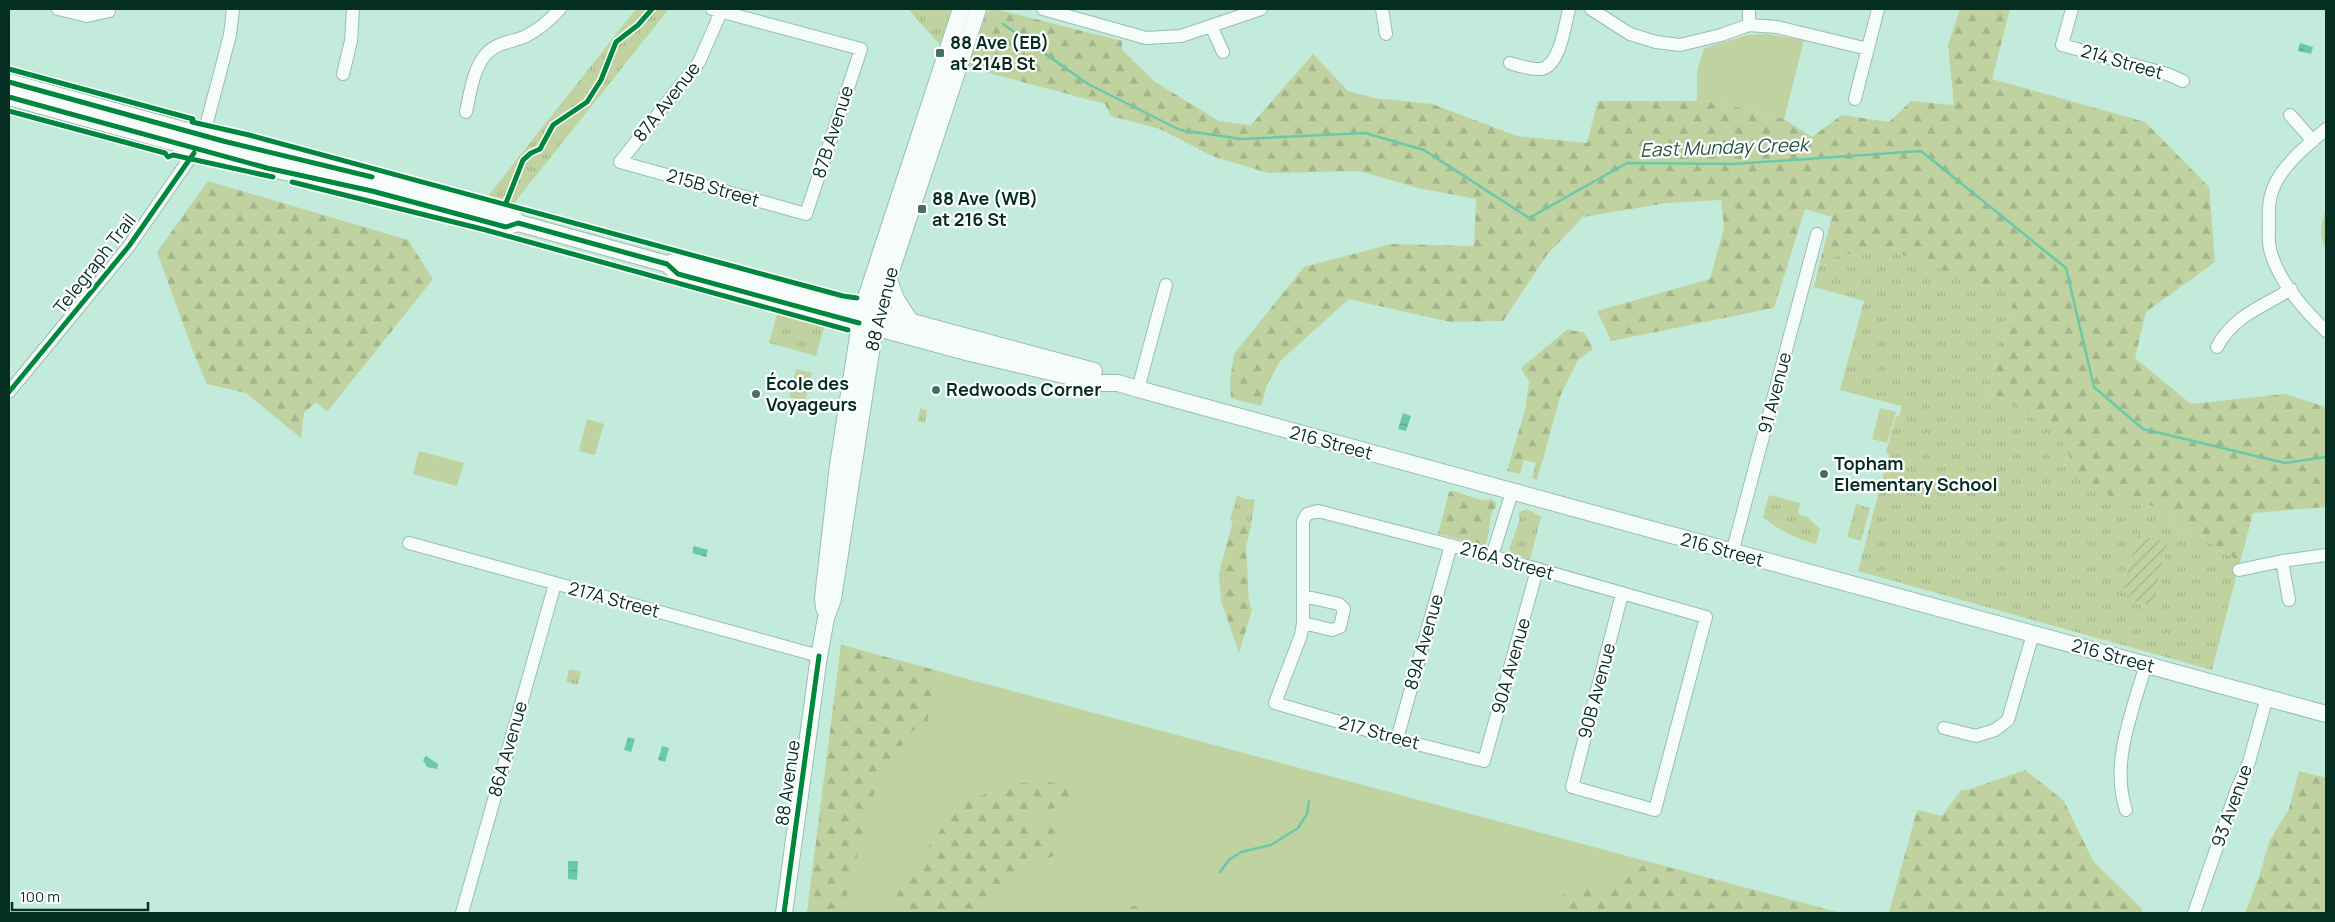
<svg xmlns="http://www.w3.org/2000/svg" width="2335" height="922" font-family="Manrope,sans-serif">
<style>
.grass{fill:#bfd2a0}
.forest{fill:url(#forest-firs)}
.park{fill:url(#park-tufts)}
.garden{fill:url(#garden-furrows)}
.water{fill:url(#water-ripples)}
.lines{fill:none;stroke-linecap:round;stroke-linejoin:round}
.stream{stroke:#69c9aa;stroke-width:2.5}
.minor-casing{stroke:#99bdb0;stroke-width:14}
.major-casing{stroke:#99bdb0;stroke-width:18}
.minor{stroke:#f6fcfa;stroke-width:12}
.major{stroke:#f6fcfa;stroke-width:16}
.cycleway-casing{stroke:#fff;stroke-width:8}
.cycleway{stroke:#00873e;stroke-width:5}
.poi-dot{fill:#477063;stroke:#fff;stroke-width:2}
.labels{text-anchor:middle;stroke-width:4.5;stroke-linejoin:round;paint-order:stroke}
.poi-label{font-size:18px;font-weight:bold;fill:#042e22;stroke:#fff;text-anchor:start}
.street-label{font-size:18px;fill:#042e22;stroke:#fff}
.water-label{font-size:19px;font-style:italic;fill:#235343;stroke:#fff}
</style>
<defs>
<pattern id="forest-firs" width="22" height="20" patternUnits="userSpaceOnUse" patternTransform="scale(1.25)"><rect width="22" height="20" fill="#bfd2a0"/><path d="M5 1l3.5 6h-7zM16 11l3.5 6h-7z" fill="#a2b58a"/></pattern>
<pattern id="park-tufts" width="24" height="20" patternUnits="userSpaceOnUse" patternTransform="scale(1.25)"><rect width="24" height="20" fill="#bfd2a0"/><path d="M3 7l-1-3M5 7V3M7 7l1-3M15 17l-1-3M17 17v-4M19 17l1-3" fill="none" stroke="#a2b58a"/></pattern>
<pattern id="garden-furrows" width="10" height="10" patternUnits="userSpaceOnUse" patternTransform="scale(1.25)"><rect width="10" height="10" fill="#bfd2a0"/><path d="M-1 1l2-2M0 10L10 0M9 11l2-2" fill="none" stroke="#a2b58a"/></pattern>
<pattern id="water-ripples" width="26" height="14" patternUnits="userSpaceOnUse" patternTransform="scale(1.25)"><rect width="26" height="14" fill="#69c9aa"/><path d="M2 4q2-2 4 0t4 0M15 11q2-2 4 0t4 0" fill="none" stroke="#54a48a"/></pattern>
</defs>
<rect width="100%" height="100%" fill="#c3ebdc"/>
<path class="grass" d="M1766,34l38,6 -20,79 -60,-15 -27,-3v-30l7,-23 44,-13z
M796,369l16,4 -7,28 -16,-4z
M1880,408l16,4 -9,31 -15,-4z
M587,419l17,5 -9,31 -16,-4z
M419,451l45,12 -7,23 -44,-12z
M841,645l999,268h-1033z"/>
<path class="forest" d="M995,9l127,32v9l33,32 64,39 32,4 62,-71 35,37 26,7 58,6 85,32 70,7 11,-42h99l27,3 60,15 28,18 30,-22 47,7 22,-21 43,4 -6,-60 12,-36h50l-18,70 153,43 64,65 6,75 -69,50 -11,46 56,46 94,-10 41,13v100l-73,6 -13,49 -48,-30 -18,-6 -10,-18 -60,8 -77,-101 -15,-12 -25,-11 28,-96 -170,-41 -24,3 11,-41 -27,-8 -31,99 -163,33 -14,-30 113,-32 14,-51 -3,-28 -54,3 -84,14 -37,39 -43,65 -53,1 -101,-23 -69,62 -13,24 -6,21 -30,-8 -1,-18 4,-26 70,-87 87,-23 83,2 2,-47 -58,-11 -58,-17 -92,2 -56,-17 -52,-27 -49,-13 -6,-12 -138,-37 19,-53 4,-4z
M208,181l200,59 25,39 -106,133 -11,-10 -12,11 -3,25 -55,-45 -39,-9 -13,-30 -37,-102z
M1567,330l17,2 9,17 -15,11 -17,34 -24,86 -5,-2 4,-15 -12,-3 -4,14 -13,-3 18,-61 4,-28 -8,-14z
M1454,491l27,9 11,-1 4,3c1,6 -1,5 -4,10 -2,4 -3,25 -6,32l-4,1 -44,-11 11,-42z
M1233,521l18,4 -5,23 3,54 3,8 -13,43 -18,-52 -2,-28z
M841,645l98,26 -12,52 -18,10 -35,61 -32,119h-35z
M2025,770l39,31 29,60 49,48v4h-253l28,-103 25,6 19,-26 10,-1z
M2299,771l27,7v135h-81l14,-36 11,-37 19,-31z
M1047,782l34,5 -1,13c-19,10 -40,8 -59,18l9,6 19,3 14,8 -5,18 -39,21 -27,19 -24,20h-80l15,-30 41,-58 22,-24 49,-18z
M1648,862l192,51h-268l-6,-6 -4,-12 17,-7 30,1z
M1156,904l4,9h-62l6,-4z"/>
<path class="park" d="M636,9h33l-159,199 -26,-7z
M908,9h43l-11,36z
M2326,209v39c-9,-12 -4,-26 0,-39z
M1878,246l137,50 -28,96 25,11 15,12 31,19 24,46 32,18 50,10 10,18 18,6 48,30 -28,108 -354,-99 31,-117 -3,-2 10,-36 3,1 3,-11 -62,-16 24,-89 -50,-14 7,-29 24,-3z
M777,314l47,13 -8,29 -47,-13z
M920,408l7,3 -2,11 -7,-1z
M1237,495l9,4h9l-4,26 -21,-5z
M1769,495l31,8 -2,11 9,3 13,12 -4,15c-22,-6 -36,-13 -53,-27z
M1856,504l14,4 -9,33 -14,-4z
M1527,509l14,8 -11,42 -18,-6 -3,-4 10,-27v-10z
M569,669l12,3 -3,13 -12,-3z"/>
<path class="garden" d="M2138,535l30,8 -17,62 -23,-6 -5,-11z"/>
<path class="water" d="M2300,43l13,4 -2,7 -13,-3z
M1403,413l8,3 -5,15 -8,-2z
M694,546l14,4 -2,7 -14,-4z
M628,737l7,2 -4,13 -7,-2z
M662,746l7,2 -4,14 -7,-2z
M426,756l12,8 -1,5 -10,-2 -4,-7z
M568,861h10l-1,19 -9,-1z"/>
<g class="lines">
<path class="stream" d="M1003,24l85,60 92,46 61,9 124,-6 59,17 105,68 98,-55 106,1 188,-13 145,117 28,119 49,42 142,34 41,-6
M1220,872l9,-12 12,-8 30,-7 27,-17 9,-14 2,-13"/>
<g class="minor-casing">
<path id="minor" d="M58,9l29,7 22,-5
M712,9l149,40 -55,165 -186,-52 79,-100 22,-50
M1043,9l103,29 35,-2 80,-27
M1382,9l4,25
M1591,9l39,25 26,8 24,3 41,-10 28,-10 28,2 91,22
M1749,9v16
M2072,9l-10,36 105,29 16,7
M1211,26l12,26
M1510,63c10,3 21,7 31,6 19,-3 24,-44 28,-60
M343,74l8,-33 2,-32
M1855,99l23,-90
M466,112c4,-18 7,-43 20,-58 10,-11 25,-12 38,-17 15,-7 25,-16 36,-28
M2290,115l23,26
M2326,129c-17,15 -39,32 -50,53 -7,13 -8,26 -7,41 0,8 -1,18 1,26 7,30 34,61 56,82
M2217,347c17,-32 44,-39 74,-58
M1138,389l28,-104
M9,392l120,-146 68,-98 9,-22 24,-91 3,-26
M409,543l410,113
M1732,553l85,-319
M1492,556l20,-64
M2282,561l7,39
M1537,570l-53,191 -87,-22 -122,-36 26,-68 2,-12v-102l4,-7 11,-3 174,45 214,61 -51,193 -83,-23 50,-193
M2239,570l43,-9 44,-6
M1303,623l29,7 8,-3 4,-18 -5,-5 -36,-8
M1944,728l32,8 19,-6 13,-10 25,-86
M1397,739l54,-194
M2126,810c-16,-47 7,-100 20,-146
M462,913l93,-329
M2194,913l43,-124 12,-27 18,-65"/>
</g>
<g class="major-casing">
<path id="major" d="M9,82l214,59 175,42 112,30 8,10
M9,97l258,71 105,23 134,36 12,-4 149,41 11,10 292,79 127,30h21l20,6 1188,325
M667,264l15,-4 412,111
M888,278l9,23 14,21
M824,608l-1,-10 15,-133 24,-155 99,-301
M784,913l35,-257 7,-38 7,-19 44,-286 101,-304"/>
</g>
<use href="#minor" class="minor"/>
<use href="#major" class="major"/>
<g class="cycleway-casing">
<path id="cycleway" d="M9,69l184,50 -1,3 57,13 594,161 14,2
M9,82l214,59 149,36
M9,97l258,71 105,23 134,36 12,-4 149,41 11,10 181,49
M9,111l156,42 3,4 5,-2 100,22
M292,182l190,47 366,101
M506,203l17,-43 8,-7 9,-4 13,-24 34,-23 14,-22 15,-38 22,-17 14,-16
M9,392l120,-146 65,-93
M784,913l35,-257"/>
</g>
<use href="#cycleway" class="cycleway"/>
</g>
<g class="poi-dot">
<rect x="935" y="48" width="10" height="10" rx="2.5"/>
<rect x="917" y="204" width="10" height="10" rx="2.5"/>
<circle cx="936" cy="390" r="5"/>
<circle cx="756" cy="394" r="5"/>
<circle cx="1824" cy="474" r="5"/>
</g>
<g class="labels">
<g class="poi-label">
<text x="950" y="49">88 Ave (EB)<tspan x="950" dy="21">at 214B St</tspan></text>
<text x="932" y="205">88 Ave (WB)<tspan x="932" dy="21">at 216 St</tspan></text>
<text x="766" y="390">École des<tspan x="766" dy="21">Voyageurs</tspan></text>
<text x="946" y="396">Redwoods Corner</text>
<text x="1834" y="470">Topham<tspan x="1834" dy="21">Elementary School</tspan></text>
</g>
<g class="street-label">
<text transform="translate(2122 62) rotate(16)" y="6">214 Street</text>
<text transform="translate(667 102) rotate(-52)" y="6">87A Avenue</text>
<text transform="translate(833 132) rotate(-72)" y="6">87B Avenue</text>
<text transform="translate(713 188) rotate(16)" y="6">215B Street</text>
<text transform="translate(95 264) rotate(-52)" y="6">Telegraph Trail</text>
<text transform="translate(882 309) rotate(-76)" y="6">88 Avenue</text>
<text transform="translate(1775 393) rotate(-75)" y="6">91 Avenue</text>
<text transform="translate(1331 443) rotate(15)" y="6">216 Street</text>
<text transform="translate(1722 550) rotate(15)" y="6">216 Street</text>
<text transform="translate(1507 561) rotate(16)" y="6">216A Street</text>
<text transform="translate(614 600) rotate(15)" y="6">217A Street</text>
<text transform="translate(1424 642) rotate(-74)" y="6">89A Avenue</text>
<text transform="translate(2113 656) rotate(15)" y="6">216 Street</text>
<text transform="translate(1511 666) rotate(-74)" y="6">90A Avenue</text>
<text transform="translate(1597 691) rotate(-75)" y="6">90B Avenue</text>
<text transform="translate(1379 733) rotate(15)" y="6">217 Street</text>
<text transform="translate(508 749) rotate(-74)" y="6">86A Avenue</text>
<text transform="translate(788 783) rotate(-82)" y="6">88 Avenue</text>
<text transform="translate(2232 806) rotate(-70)" y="6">93 Avenue</text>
</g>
<g class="water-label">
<text transform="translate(1724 147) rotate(-2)" y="7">East Munday Creek</text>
</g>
</g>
<rect width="2335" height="922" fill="none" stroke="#042e22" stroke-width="20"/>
<path d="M12 902v8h136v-8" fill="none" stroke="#042e22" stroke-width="2.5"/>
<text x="20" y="902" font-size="15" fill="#042e22" stroke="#ffffff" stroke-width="4" paint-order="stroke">100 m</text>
</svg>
